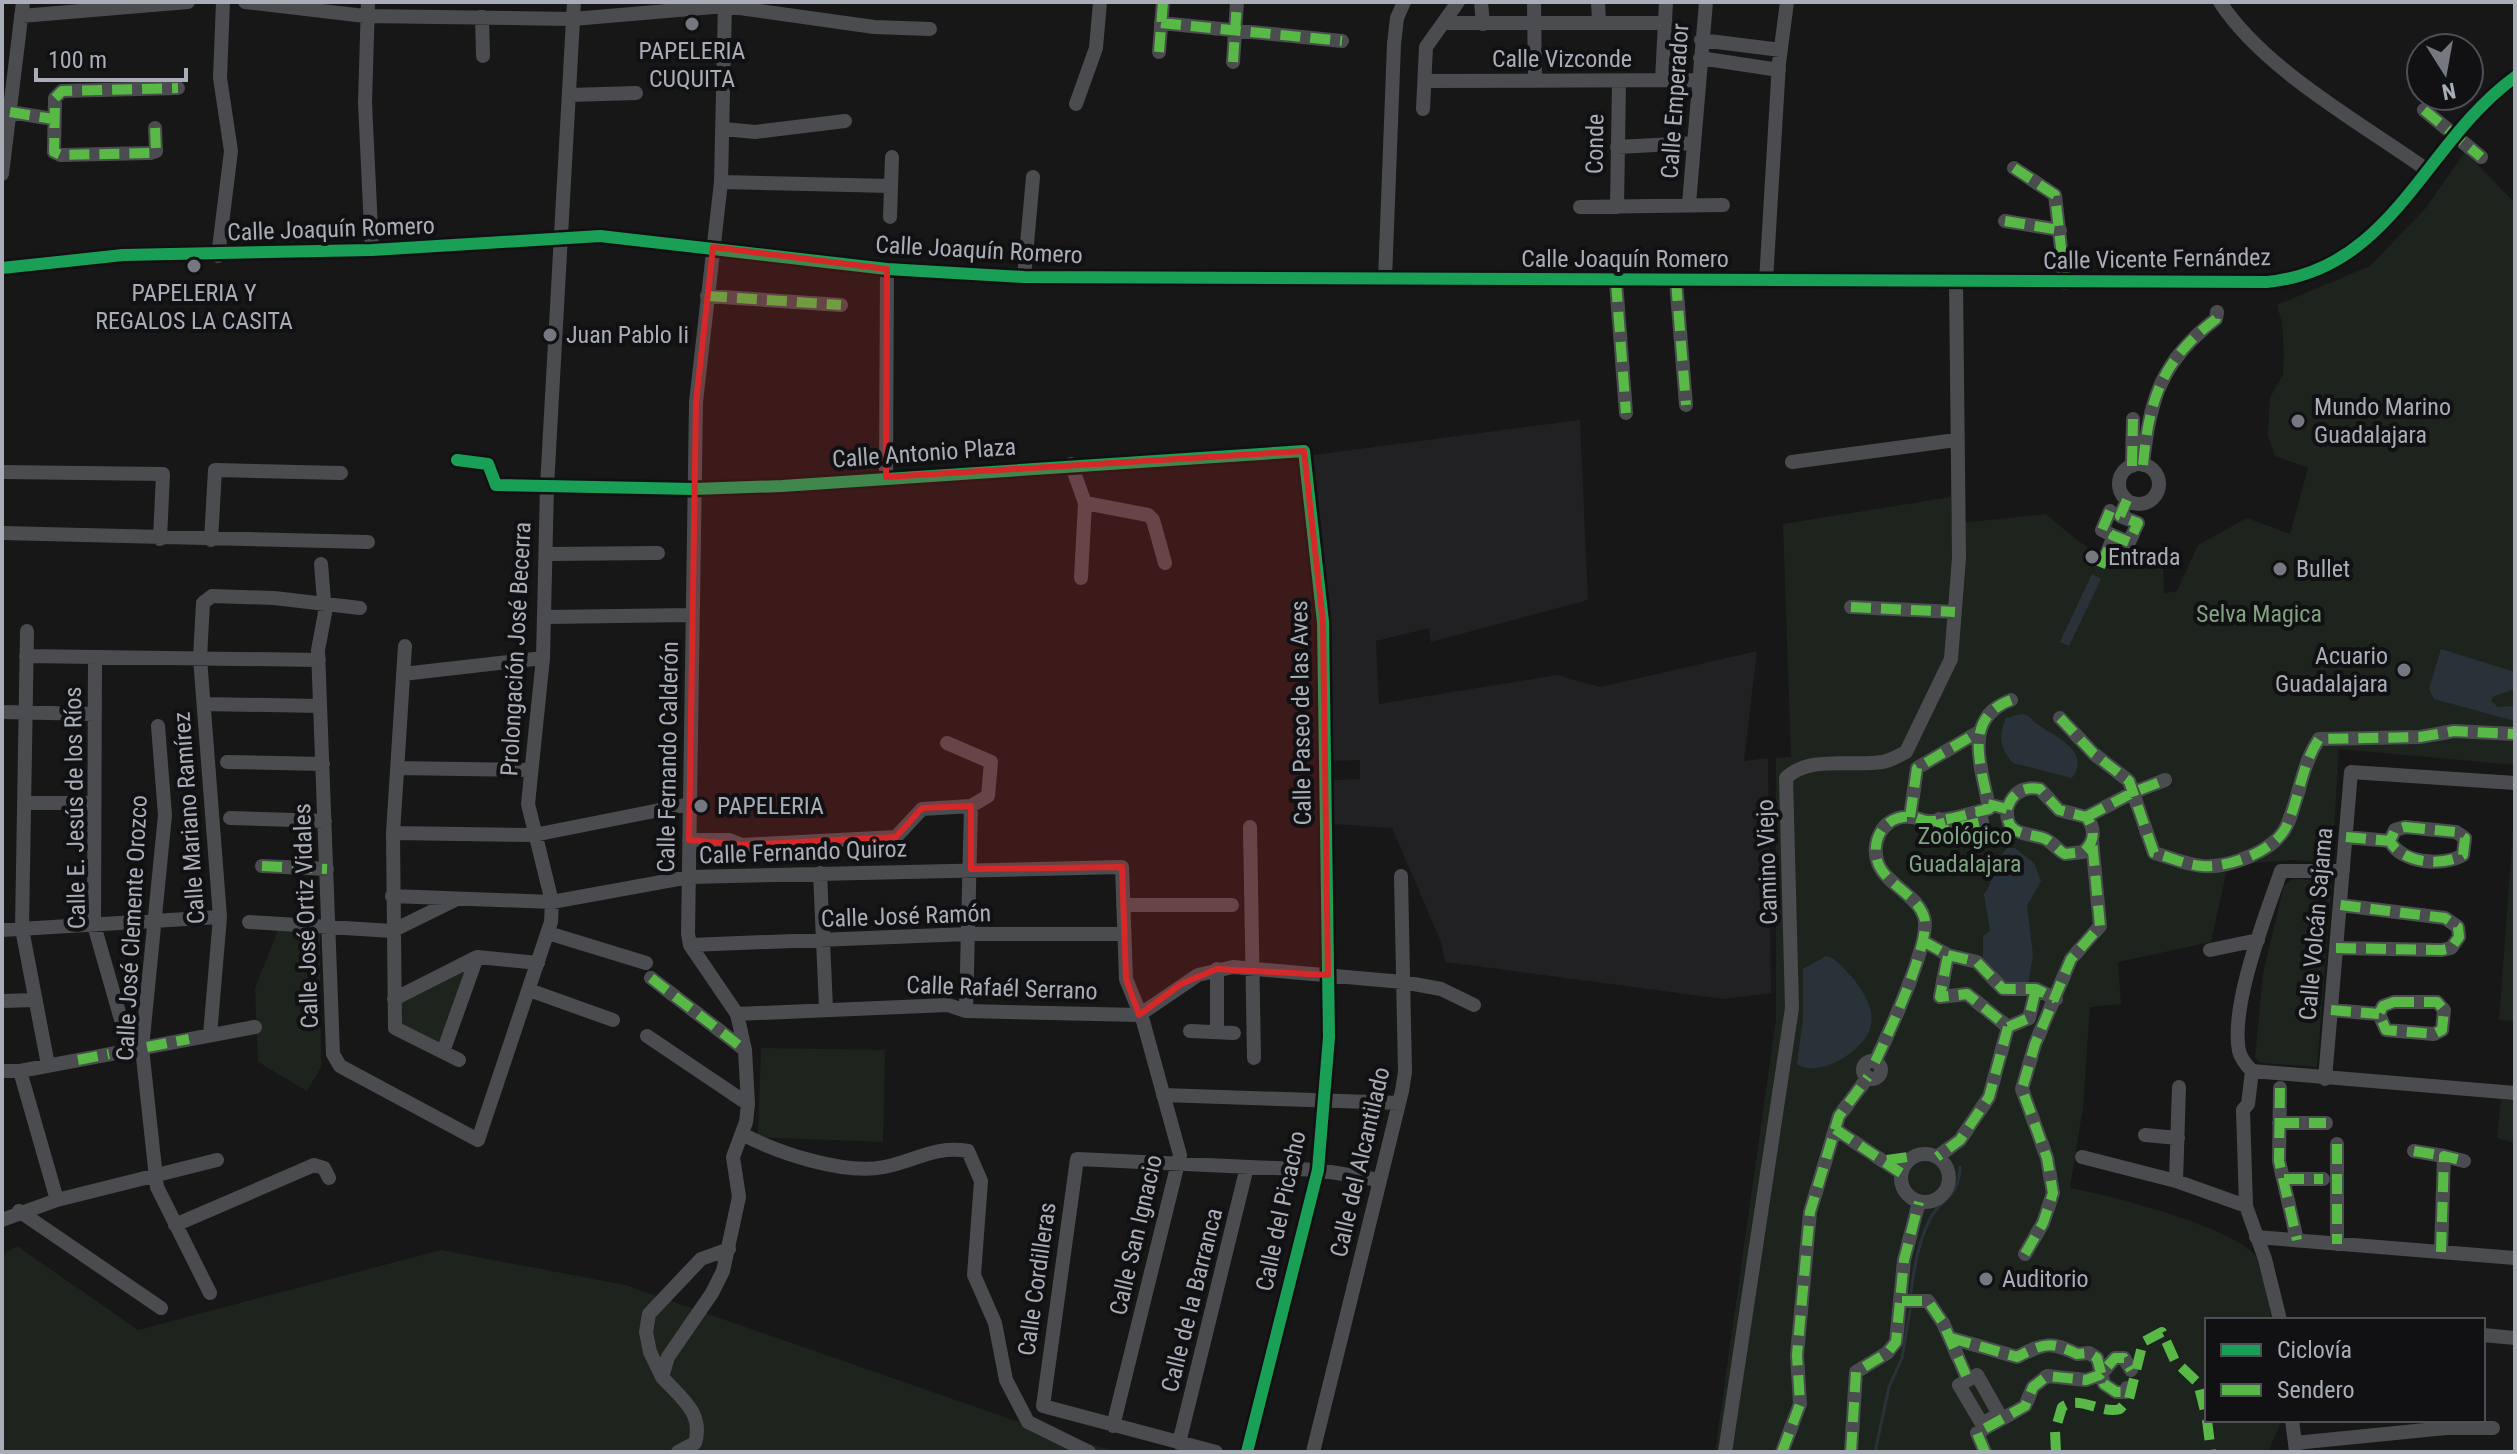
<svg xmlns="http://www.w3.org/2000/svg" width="2517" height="1454" font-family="'Roboto Condensed',sans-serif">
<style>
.built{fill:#212123}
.green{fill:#1d241e}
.water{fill:#2a3239}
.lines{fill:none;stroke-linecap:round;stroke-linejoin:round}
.stream{stroke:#2a3239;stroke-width:3}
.minor{stroke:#4b4c50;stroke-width:14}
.quiet{stroke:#58b947;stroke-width:10;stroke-dasharray:20 10;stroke-linecap:butt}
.cycleway-casing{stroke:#111113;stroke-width:17}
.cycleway{stroke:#1a9f57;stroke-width:12}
.marked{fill:#d62828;fill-opacity:0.2;stroke:#d62828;stroke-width:6;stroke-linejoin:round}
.poi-dot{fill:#757880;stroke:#111113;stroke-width:3}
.labels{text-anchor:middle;stroke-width:8;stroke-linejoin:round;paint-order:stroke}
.poi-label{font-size:24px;fill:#a8adb8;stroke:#111113;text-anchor:start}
.street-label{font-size:24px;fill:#a8adb8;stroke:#111113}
.park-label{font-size:24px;fill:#7fa381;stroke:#111113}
</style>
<rect width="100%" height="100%" fill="#171717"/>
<path class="built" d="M1580,420l8,180 -157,42 -2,-14 -53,13 3,63 178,-29 43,12 157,-36 -13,110 24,-3 3,235 -48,6 -278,-37 -4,-20 -49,-114 -59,-4v-44l27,-1v-19l-27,1 -2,-143 -18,-163z"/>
<path class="green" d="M2465,152l50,51v562l-176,-16 -7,114 -39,-3 -65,5 -17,77 -93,20 3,42 -31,3 -7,100 -13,81c39,7 160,38 185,67 13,15 13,45 16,65h-64v100h75l-14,32h-553l61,-433v-261l15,-1 -8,-233 168,-27v27l95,-10c37,31 65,60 117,53l1,26 13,-2 21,-46 49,-27 43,16 18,-66 -33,-12 -7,-20 1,-23 1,-15 13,-24 1,-21 -2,-30 -5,-18 93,-39 55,-57z
M2515,805v216l-16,-1z
M2293,879l39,2 -15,186 -57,-4 -5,-5 8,-85 21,-88z
M280,925l40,1 1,141 -14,24 -49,-29 -3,-74z
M474,961l-32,88 -45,-22 -1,-27z
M761,1048l124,2 -2,92 -125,-5z
M2501,1099l14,1v43l-18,-5z
M17,1246l121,84 303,-80 184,35 385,134 107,33h-1115v-197z"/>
<path class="water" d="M2092,574l9,5 -32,67 -9,-4z
M2441,649l74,23v17l-21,7 -3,5 7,6 17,-1v15l-81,-22 -5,-10z
M2021,714c10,1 9,5 16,10 17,12 55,27 35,54l-59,-15c-13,-15 -15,-26 -7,-45z
M2007,848h8l19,15 7,18 -14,25 6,49 -5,31 -23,1 -22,-22v-29l7,-5 -6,-37c11,-15 8,-29 23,-46z
M1826,956c11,3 16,11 24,19 11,12 25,33 21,50 -4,24 -52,55 -74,39l6,-45v-50z"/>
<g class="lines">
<path class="stream" d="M1911,1292c3,-24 8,-52 19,-73 13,-24 29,-20 30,-52
M1875,1452l14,-65 13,-29 8,-48"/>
<path class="minor" d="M245,2l120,14 208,3 152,-13 149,21 56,2
M368,2l-3,101 7,147
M1481,2l2,22
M1534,2l1,79
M1598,2l1,19
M2220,2c43,67 141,121 207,168
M21,16l167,-14
M482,17l1,39
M1161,23l181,18
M1443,23h223
M1701,40l80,10
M1159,52l4,-50
M1700,58l79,12
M1233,62l4,-60
M1662,80l4,-78
M1425,81l273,-1
M570,95l66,-2
M1076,104l20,-56 4,-46
M1423,109l3,-62 32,-45
M2424,110l57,47
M10,112l43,7
M155,128l1,23 -6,2 -89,2 -7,-3 1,-54 7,-7 116,-3
M724,129l31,3 90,-11
M1617,147l77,-4
M2014,168l41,27 10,88
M2,174l21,-172
M721,182l170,4
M1689,204l17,-202
M1580,207l143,-2
M1617,207l2,-125
M890,217l2,-60
M2005,221l55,9
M218,256l13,-105 -11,-73 3,-76
M2,268l121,-13 249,-5 228,-14 287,33 137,8 1243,5c126,-12 157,-139 248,-205
M1024,277l9,-100
M1385,279l9,-235 3,-26 7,-16
M1676,281l10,124
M1766,281l13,-218 8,-61
M1616,282l10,131
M707,296l134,9
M457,460l31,4 8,21 198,4 88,-3 522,-35 19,171 6,415 -11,133 -71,282
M1792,462l164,-22
M1071,464l14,39 -4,75
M2119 484a20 20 0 1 1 40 0a20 20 0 1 1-40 0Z
M2143,465c6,-66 19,-105 73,-146l1,-7
M2132,466l1,-47
M2,472l161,2 -3,65
M886,477l1,-208
M1085,503l63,12 5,5 12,43
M2110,511l-8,19 12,6
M2,533l366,9
M211,540l4,-70 126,3
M546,554l112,-1
M2104,560l10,-24 15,6 9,-19 -18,-7 7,-16
M321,564l4,49 -7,37 15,404 7,12 138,74 73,-218 1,-20 -24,-98 15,-146 4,-172 27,-484
M1851,607l104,5
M545,617l147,-2
M27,631l-5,298 26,136
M405,646l-12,187 2,195 64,32
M26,656l293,4
M95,657l-1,268 36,126
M403,674l140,-16
M204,704l116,2
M2,712l93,2
M2060,718l34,36 35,27 25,72c15,4 33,12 48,13 27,2 74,-15 85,-41 13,-29 14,-59 32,-86l101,-2 34,-6 61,3
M158,726l7,89 -23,233 15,139 53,106
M227,762l96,2
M397,768l134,2
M24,803h70
M1988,804l19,5c-1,27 17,23 36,29 9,3 14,12 22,16l18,-2c12,-10 13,-23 3,-35l-27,-7 -19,-21c-17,-3 -28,4 -33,20
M1910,817l7,-49 60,-35
M2086,817l48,-25 31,-12
M230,818l95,3
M1939,819l3,12 40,-9 -2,-11
M1250,827l4,231
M2405,827l51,5 9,6 -2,17c-21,12 -62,8 -73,-14l5,-11z
M393,833l141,2 156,-31
M2346,837l44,4
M689,840h40l13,5 154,-8 26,-28 49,-3 17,-10 3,-34 -44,-19
M262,866l65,3
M2343,871h-62c-15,44 -51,134 -42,180 2,8 7,14 13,20l263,22
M820,873l6,135
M392,896l160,6 137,-25 433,-10 4,112 17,42 37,134 -67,271
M1123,905h109
M249,922l143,9 65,-32
M2,930l218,-13
M548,933l98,30
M1923,941l25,14 -8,42 27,-3 41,33 -19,70 -29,43 -23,17
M690,945l278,-11h156
M2336,948l106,2 9,-2 8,-11 -1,-10 -13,-9 -105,-13
M2210,950l48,-10
M1948,955l29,7 26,27h33l20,10
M1217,969v63
M651,978l94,72
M529,990l84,30
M394,999l83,-42 61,6
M2,1001l33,-1
M2394,1002h43l7,8 -2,20 -8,4 -48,-4 -7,-16 4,-8z
M2331,1010l48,4
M966,1011l5,-205
M737,1014l211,-9 18,6 173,4 59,-40 35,-8 170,15 38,7 33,16
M2008,1027l21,-9 7,-29
M1190,1031l44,2
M210,1035l10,-118 -20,-259 3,-55 9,-7 62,2 86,10
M647,1036l101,68
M443,1052l34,-95
M1863 1070a9 9 0 1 1 18 0a9 9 0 1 1-18 0Z
M1875,1062c12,-25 57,-121 49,-145 -6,-19 -29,-29 -41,-45 -17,-22 -3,-58 28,-55 6,0 11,4 18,4 19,0 41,-8 60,-12 -6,-40 -29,-90 22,-109
M2,1071h18l235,-44
M20,1071l37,129
M2252,1071l-4,33 -5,6 3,96 19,53 15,61
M2325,1079l26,-307 164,11
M2280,1088l-1,73 18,79
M1163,1095l236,8
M2279,1123h47
M1835,1129l66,44
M742,1134c36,19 102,41 142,33 31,-6 52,-22 84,-16l13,30 -7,94 21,48 11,57 22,42 61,30
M2145,1135l33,3
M2337,1144v100
M2414,1151l30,5
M1901 1178a24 24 0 1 1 48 0a24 24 0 1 1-48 0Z
M2082,1157l94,24 70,25
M2284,1179h39
M2176,1181l3,-94
M19,1211l142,97
M2,1220l55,-20 160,-40
M175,1225l139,-60 10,3 5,10
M2256,1237l259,21
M2441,1252l3,-96 20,5
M2025,1254l18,-31 10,-30 -6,-35 -25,-69 13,-45 36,-85 29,-33 -8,-86
M1902,1301h26l15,22 25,57
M2483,1335l32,3
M1951,1338l66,19c27,-14 34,-16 60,-3l12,-1 8,5 7,26 12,8h9l2,-4
M1977,1375l22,39 -17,10 -23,-39z
M662,1377l-12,-25 -4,-20 3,-18 52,-55 28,-10
M2292,1420l4,31
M1179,1443l68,-276
M2295,1443l151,-15h47
M678,1452l17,-9c9,-30 -14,-45 -33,-66l6,-20 44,-64 11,-22 16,-74 -6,-40 13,-35 2,-18 -3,-54 -8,-36 -47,-69 -2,-11 8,-532 25,-220 4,-180
M1216,1452l-173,-46 34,-247 241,11 62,10
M1313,1452l89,-361 3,-19 -4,-196
M1725,1452l67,-444 -6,-230c24,-23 65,-11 96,-16 8,-1 16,-6 24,-10l45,-93 8,-101 -3,-276
M1782,1452l18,-48 -3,-49 13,-143 29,-96 29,-39
M1851,1452l5,-80 31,-19 9,-11 8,-82 15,-58
M1985,1452l-8,-19 48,-27 8,-19 14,-11 39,4 14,-5 15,-17h9l7,12"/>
<path class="quiet" d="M1161,23l181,18
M1159,52l4,-50
M1233,62l4,-60
M2424,110l57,47
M10,112l43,7
M155,128l1,23 -6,2 -89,2 -7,-3 1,-54 7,-7 116,-3
M2014,168l41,27 10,88
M2005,221l55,9
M1676,281l10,124
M1616,282l10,131
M707,296l134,9
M2143,465c6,-66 19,-105 73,-146l1,-7
M2132,466l1,-47
M2110,511l-8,19 12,6
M2100,567l14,-31 15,6 9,-19 -18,-7 7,-16
M1851,607l104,5
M2060,718l34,36 35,27 25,72c15,4 33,12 48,13 27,2 74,-15 85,-41 13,-29 14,-59 32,-86l101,-2 34,-6 61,3
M1988,804l19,5c-1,27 17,23 36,29 9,3 14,12 22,16l18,-2c12,-10 13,-23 3,-35l-27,-7 -19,-21c-17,-3 -28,4 -33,20
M1910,817l7,-49 60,-35
M2086,817l48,-25 31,-12
M1939,819l3,12 40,-9 -2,-11
M2405,827l51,5 9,6 -2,17c-21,12 -62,8 -73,-14l5,-11z
M2346,837l44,4
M262,866l65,3
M1923,941l25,14 -8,42 27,-3 41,33 -19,70 -29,43 -23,17
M2336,948l106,2 9,-2 8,-11 -1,-10 -13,-9 -105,-13
M1948,955l29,7 26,27h33l20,10
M651,978l94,72
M2394,1002h43l7,8 -2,20 -8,4 -48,-4 -7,-16 4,-8z
M2331,1010l48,4
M2008,1027l21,-9 7,-29
M147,1047l42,-8
M78,1060l31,-6
M1875,1062c12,-25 57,-121 49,-145 -6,-19 -29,-29 -41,-45 -17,-22 -3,-58 28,-55 6,0 11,4 18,4 19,0 41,-8 60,-12 -6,-40 -29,-90 22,-109
M2280,1088l-1,73 18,79
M2279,1123h47
M1835,1129l66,44
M2337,1144v100
M2414,1151l30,5
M1887,1160l28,-4
M2284,1179h39
M2441,1252l3,-96 20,5
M2025,1254l18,-31 10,-30 -6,-35 -25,-69 13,-45 36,-85 29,-33 -8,-86
M1902,1301h26l15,22 25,57
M1951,1338l66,19c27,-14 34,-16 60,-3l12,-1 8,5 7,26 12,8h9l2,-4
M2207,1420l4,32
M1782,1452l18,-48 -3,-49 13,-143 29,-96 29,-39
M1851,1452l5,-80 31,-19 9,-11 8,-82 15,-58
M1985,1452l-8,-19 48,-27 8,-19 14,-11 39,4 14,-5 15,-17h9l7,12
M2056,1452l-1,-21 7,-24c18,-13 39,8 58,2l9,-10 14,-57 19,-10 13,29 23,22 9,36"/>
<g class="cycleway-casing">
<path id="cycleway" d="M2,268l121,-13 249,-5 228,-14 287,33 137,8 1243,5c126,-12 157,-139 248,-205
M457,460l31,4 8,21 198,4 88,-3 522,-35 19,171 6,415 -11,133 -71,282"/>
</g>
<use href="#cycleway" class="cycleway"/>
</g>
<path class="marked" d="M713,247l174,22 -1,208 418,-26 19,171 5,353 -111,-6 -36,15 -42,31 -13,-36 -4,-112 -151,2v-63l-49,2 -26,29 -154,8 -53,-5 7,-438z"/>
<g class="poi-dot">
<circle cx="692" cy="24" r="8"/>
<circle cx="194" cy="266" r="8"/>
<circle cx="550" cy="335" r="8"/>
<circle cx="2298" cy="421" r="8"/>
<circle cx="2092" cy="557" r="8"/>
<circle cx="2280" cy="569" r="8"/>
<circle cx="2404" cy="670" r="8"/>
<circle cx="701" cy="806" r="8"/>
<circle cx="1986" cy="1279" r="8"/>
</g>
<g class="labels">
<g class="poi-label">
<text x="692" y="59" text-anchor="middle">PAPELERIA<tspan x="692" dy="28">CUQUITA</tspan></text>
<text x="194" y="301" text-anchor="middle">PAPELERIA Y<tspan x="194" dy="28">REGALOS LA CASITA</tspan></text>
<text x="566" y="343">Juan Pablo Ii</text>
<text x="2314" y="415">Mundo Marino<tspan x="2314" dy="28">Guadalajara</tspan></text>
<text x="2108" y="565">Entrada</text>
<text x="2296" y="577">Bullet</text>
<text x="2388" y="664" text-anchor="end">Acuario<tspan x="2388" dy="28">Guadalajara</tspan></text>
<text x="717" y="814">PAPELERIA</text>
<text x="2002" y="1287">Auditorio</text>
</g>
<g class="street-label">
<text x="1562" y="67">Calle Vizconde</text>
<text transform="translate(1675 101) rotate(-86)" y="8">Calle Emperador</text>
<text transform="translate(1595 144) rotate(-89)" y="8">Conde</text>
<text transform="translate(331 229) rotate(-2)" y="8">Calle Joaquín Romero</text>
<text transform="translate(979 250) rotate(3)" y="8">Calle Joaquín Romero</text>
<text x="1625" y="267">Calle Joaquín Romero</text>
<text transform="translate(2157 259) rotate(-1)" y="8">Calle Vicente Fernández</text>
<text transform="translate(924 453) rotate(-4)" y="8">Calle Antonio Plaza</text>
<text transform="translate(516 649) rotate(-87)" y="8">Prolongación José Becerra</text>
<text transform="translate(1301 713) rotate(-91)" y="8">Calle Paseo de las Aves</text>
<text transform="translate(668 757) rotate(-89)" y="8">Calle Fernando Calderón</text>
<text transform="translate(75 808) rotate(-91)" y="8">Calle E. Jesús de los Ríos</text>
<text transform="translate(189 818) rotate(-94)" y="8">Calle Mariano Ramírez</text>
<text transform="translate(803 852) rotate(-2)" y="8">Calle Fernando Quiroz</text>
<text transform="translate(1767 862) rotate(-92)" y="8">Camino Viejo</text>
<text transform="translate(306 916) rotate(-92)" y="8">Calle José Ortiz Vidales</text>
<text transform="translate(906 916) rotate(-2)" y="8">Calle José Ramón</text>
<text transform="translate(2316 924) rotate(-85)" y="8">Calle Volcán Sajama</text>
<text transform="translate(132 928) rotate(-87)" y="8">Calle José Clemente Orozco</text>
<text transform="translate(1002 988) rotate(2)" y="8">Calle Rafaél Serrano</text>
<text transform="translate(1360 1162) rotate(-77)" y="8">Calle del Alcantilado</text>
<text transform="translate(1281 1211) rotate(-78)" y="8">Calle del Picacho</text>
<text transform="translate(1136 1235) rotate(-77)" y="8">Calle San Ignacio</text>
<text transform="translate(1037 1279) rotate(-82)" y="8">Calle Cordilleras</text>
<text transform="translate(1192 1300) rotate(-76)" y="8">Calle de la Barranca</text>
</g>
<g class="park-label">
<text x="2259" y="622">Selva Magica</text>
<text x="1965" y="844">Zoológico<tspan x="1965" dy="28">Guadalajara</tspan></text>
</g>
</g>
<rect width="2517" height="1454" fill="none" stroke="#a8adb8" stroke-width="8"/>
<rect x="2205" y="1318" width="280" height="104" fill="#111113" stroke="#4d4f55" stroke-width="2"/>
<rect x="2221" y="1344" width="40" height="12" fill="#1a9f57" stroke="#4d4f55" stroke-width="2"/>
<text x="2277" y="1358" font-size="24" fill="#a8adb8">Ciclovía</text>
<rect x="2221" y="1384" width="40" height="12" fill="#58b947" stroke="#4d4f55" stroke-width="2"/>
<text x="2277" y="1398" font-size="24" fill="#a8adb8">Sendero</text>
<g transform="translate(2445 72) rotate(169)"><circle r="38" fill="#111113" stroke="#4d4f55" stroke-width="2"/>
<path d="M0-6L14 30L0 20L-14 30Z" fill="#757880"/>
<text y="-12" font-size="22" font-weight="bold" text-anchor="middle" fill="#a8adb8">N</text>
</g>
<path d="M36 68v12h150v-12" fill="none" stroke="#a8adb8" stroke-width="4"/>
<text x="48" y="68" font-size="24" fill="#a8adb8" stroke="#111113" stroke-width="6" paint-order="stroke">100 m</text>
</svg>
